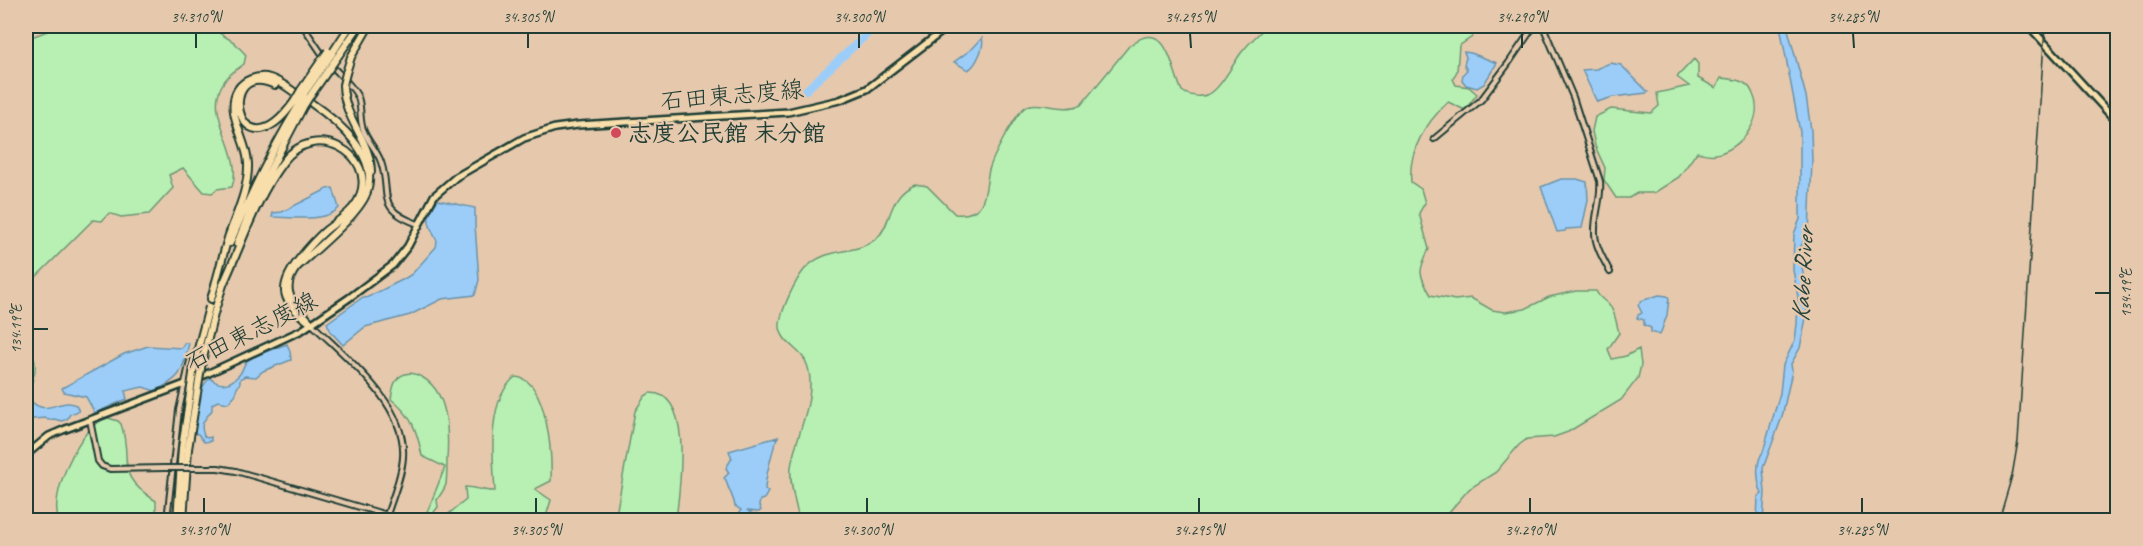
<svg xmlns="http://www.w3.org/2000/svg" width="2143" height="546" font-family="Caveat,'Klee One',sans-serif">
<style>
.green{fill:#b8efb2;stroke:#6c9673;stroke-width:1.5}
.water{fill:#9ccdf9;stroke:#6a93aa;stroke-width:1.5}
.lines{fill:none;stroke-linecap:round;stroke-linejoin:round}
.river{stroke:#9ccdf9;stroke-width:8}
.minor-casing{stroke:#1f3d34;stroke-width:8}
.major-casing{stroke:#1f3d34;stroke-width:10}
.highway-casing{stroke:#1f3d34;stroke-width:10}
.minor{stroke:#e6c9ad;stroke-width:4}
.major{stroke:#f8deab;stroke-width:5}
.highway{stroke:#f8deab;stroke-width:6}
.rail{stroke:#1f3d34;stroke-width:1.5}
.minor-bridge-casing{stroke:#1f3d34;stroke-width:8;stroke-linecap:butt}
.highway-bridge-casing{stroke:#1f3d34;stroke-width:10;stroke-linecap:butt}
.minor-bridge{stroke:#e6c9ad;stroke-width:4}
.highway-bridge{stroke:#f8deab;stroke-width:6}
.ticks{fill:none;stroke:#1f3d34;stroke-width:2}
.poi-dot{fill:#d1495b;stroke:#e6c9ad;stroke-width:2}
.labels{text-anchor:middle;stroke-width:4.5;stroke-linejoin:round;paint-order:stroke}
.street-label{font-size:24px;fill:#1f3d34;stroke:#e6c9ad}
.poi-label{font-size:24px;font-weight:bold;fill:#1f3d34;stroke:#e6c9ad;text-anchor:start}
.water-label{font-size:26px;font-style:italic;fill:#25443e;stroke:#e6c9ad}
.neatline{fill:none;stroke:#1f3d34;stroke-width:2}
.ticks-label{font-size:15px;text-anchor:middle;fill:#1f3d34}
</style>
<rect width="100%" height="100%" fill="#e6c9ad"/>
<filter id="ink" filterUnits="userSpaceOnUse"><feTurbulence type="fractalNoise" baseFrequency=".0167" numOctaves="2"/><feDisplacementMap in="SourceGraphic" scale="12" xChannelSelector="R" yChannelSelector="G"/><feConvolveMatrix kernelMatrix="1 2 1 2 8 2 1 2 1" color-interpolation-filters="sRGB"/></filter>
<g filter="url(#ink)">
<path class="green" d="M61,26h147l26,16 12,13 -2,9c-4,3 -8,6 -11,8 -41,35 13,76 -1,115l-15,2 -5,4 -8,-1 -21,-24 -14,7 4,13 -24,26 -28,3 -12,-4 -7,8 -9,-1 -67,67v-248z
M1267,26h208l-3,11 -13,9 -2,25 -4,8 3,6 13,2 8,7 -12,16 -17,-8c-23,22 -40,48 -37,80l10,7 4,14 -6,10 10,36c-11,22 -11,25 2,46l24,5 16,-2 21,12 13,2 20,-3 24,-12 27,-6h20c3,7 6,7 11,12 8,7 9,19 12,30l-11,16 4,10 14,-3 13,-7 2,16 -3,13 -17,22 -53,32 -14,5 -27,2 -8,6 -23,27 -27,17 -27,31h-643c-3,-16 -10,-36 -8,-53 4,-28 20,-57 19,-85 0,-6 -2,-16 -5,-22 -8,-13 -26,-19 -25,-36 1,-14 15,-43 24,-54 21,-25 51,-13 73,-32 15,-13 11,-44 38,-54l12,2 28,28c10,1 19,0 25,-8 7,-10 6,-25 9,-36 4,-14 24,-51 34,-61 12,-12 37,5 58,-4l48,-59c38,-31 42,22 53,45 6,5 19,7 27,3 11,-5 24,-30 32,-41 8,-10 17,-19 26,-27z
M1694,59l4,5v14l18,10 5,-10c8,1 17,1 23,5 4,2 7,6 9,11 12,25 -12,55 -37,60 -6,2 -13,-1 -19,-2l-18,25 -25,16h-17l-8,5h-13l-12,-18 1,-12 -10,-22 -3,-15 3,-14 16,-8 40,4 8,-7 -2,-13 32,-7 -12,-9z
M27,340c10,19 12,34 -1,52v-51z
M411,373c38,9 38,56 36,87 0,8 0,16 -1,24 -1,5 -6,11 -9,16l1,7 -7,9 3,4h-10l21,-53 -23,-11c-5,-26 -10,-40 -31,-57 2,-14 4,-25 20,-26z
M515,377c33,1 37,79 36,104l-16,8 16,11 -6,20h-104l25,-20 -1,-13c11,0 19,5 30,4 -2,-33 -9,-90 20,-114z
M650,393c45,-1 29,99 26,127h-61l20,-109 10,-15z
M108,418l10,3 3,3c13,39 -9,49 35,77v19h-98c-1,-6 -2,-12 -1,-18 2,-25 25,-78 51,-84z"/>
<path class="water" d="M1780,26h7l19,70 5,34 1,31 -3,72 -8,13v13l3,22 2,4 1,28 -7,35 -9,16 1,7 -10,46 -19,51 2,25 -2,27h-6l1,-23 4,-3c-5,-12 -7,-32 1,-42l17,-59 3,-28 12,-25 2,-16 1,-27 -5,-27 1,-36 6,-15v-87z
M982,38c3,8 -6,28 -14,32l-14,-8 19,-14z
M1464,52l7,1 26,10 -13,21 -7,4 -11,-3 -4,-5 1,-6 4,-4 -3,-5 2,-8z
M1610,63l11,2 27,27 -1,1 -34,4 -16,5 -15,-32 14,-1z
M1561,179h16l10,3 1,18 -6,28 -16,1 -1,2 -8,1 -16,-45z
M333,188l6,20c-14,15 -50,9 -67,9l1,-4 9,-1 45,-23z
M438,200l37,8v17l4,55 -4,15 -33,4 -32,16 -45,12 -22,18 -12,-13 -4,-9 36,-26 3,1 38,-19 8,-5 24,-27 1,-6c-9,-17 -13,-24 1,-41z
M1659,295l8,1 2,2 -2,17 -7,20 -9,-3v-4l-7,-3v-5l-7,-2 1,-3 4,-2 -4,-8 3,-4z
M184,343h5c-7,29 -6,34 -34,48l-12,-4 -18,4 2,8 -32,14 -9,-16 -22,-5 -2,-4 62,-34 24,-8 34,2z
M287,344l3,7 1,9 -28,11 -7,6 -11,-1 -5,3v4l-4,7v4l-8,9 -10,-2 -6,3v6c-7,10 -13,12 -8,26l3,2 4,-1v4l-7,1 -6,-8 -4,-1c2,-16 2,-44 16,-55 10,9 20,7 29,-3 4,-4 4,-9 7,-13 11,-9 28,-13 41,-18z
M28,392h2v8c16,18 29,-3 46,5l3,6 -9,3 -3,5 -5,2 -8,-2 -6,1 -2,-2 -13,1 -7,8v-33z
M778,437c-5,9 -13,43 -13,52l3,3 -4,7 -4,1 -1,6 2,4 -2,2 -11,-1 5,4 -8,2 -6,-4 2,-3 -6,-4c-2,-11 -7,-16 -9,-26l-2,-2 5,-5 -3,-5 6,-10 -3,-7z"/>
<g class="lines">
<path class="river" d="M806,90l70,-64"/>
<g class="minor-casing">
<path id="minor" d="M303,26l21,31
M1543,26l30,71 27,84c2,18 -6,34 -5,52 0,13 9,27 15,39
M331,65c9,10 21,20 27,32 4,11 1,22 5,32 4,12 14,21 18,33 11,32 -7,46 37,62
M1434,139l47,-39 27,-36 26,-38
M90,420l8,41 4,5 8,3 54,-1
M196,468h22l18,3 151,44c6,-19 15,-39 16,-58 4,-53 -57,-99 -91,-133
M167,520l12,-110 12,-54"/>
</g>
<g class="major-casing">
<path id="major" d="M2029,26l89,97
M26,455l23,-19 14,-6 122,-46 117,-54 47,-32 44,-33 15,-19 26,-50 22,-19 68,-39 31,-10 23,-3 210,-13 52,-12 27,-11 82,-63
M2015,517l18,3"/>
</g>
<g class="highway-casing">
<path id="highway" d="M331,55l19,-29
M336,59l23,-33
M346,73l5,-16 18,-31
M275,85c-61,-28 -38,97 19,17
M343,85c1,36 28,55 28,87
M301,90l20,-29
M305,92l19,-27
M310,96l19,-27
M230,243c20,-48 42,-94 69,-138
M237,244l18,-45 48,-92
M211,299c6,-20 11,-41 17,-61 8,-24 21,-49 20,-75 -1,-23 -24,-52 -10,-74 6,-9 18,-13 28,-12 10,2 20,9 28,15 30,18 87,58 73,100 -7,22 -52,58 -71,76 -18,25 0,37 16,56 -31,-22 -36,-36 -12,-66 8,-10 16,-19 25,-27 12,-10 29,-19 35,-35 16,-42 -45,-77 -77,-34 -28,37 -42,85 -62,127
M215,310l8,-25
M177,520l5,-72
M183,520l5,-71"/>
</g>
<use href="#minor" class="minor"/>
<use href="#major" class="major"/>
<use href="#highway" class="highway"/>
<path class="rail" d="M1999,520l13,-44 6,-35 27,-415"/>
<g class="minor-bridge-casing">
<path id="minor-bridge" d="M164,468h32"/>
</g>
<g class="highway-bridge-casing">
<path id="highway-bridge" d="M321,61l7,-10
M324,65l7,-10
M329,69l7,-10
M343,85l3,-12
M294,102l7,-12
M299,105l6,-13
M303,107l7,-11
M182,448l13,-88 14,-53
M188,449l14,-87 13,-52"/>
</g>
<use href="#minor-bridge" class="minor-bridge"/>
<use href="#highway-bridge" class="highway-bridge"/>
</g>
</g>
<path class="ticks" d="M196,33v15M528,33v15M859,33v15M1190,33l1,15M1522,33v15M1853,33l1,15M2095,293h15M33,329h15M204,498v15M536,498v15M867,498v15M1199,498v15M1530,498v15M1862,498v15"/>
<circle class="poi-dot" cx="616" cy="133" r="6"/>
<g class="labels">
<g class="street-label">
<text transform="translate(732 95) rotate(-5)" y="8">石田東志度線</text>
<text transform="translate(251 331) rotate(-27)" y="8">石田東志度線</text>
</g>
<g class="poi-label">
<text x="628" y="141">志度公民館 末分館</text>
</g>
<g class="water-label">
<text transform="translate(1802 275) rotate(-87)" y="9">Kabe River</text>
</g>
</g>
<rect width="2143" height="546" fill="none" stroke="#e6c9ad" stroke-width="66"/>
<rect x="33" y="33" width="2077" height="480" class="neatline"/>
<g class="ticks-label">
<text x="196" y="22">34.310°N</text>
<text x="528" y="22">34.305°N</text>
<text x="859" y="22">34.300°N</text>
<text x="1190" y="22">34.295°N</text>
<text x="1522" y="22">34.290°N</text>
<text x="1853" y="22">34.285°N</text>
<text transform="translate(2126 293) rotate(-90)" y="5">134.19°E</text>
<text transform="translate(16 329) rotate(-90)" y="5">134.19°E</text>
<text x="204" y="535">34.310°N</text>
<text x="536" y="535">34.305°N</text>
<text x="867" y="535">34.300°N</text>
<text x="1199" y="535">34.295°N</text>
<text x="1530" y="535">34.290°N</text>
<text x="1862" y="535">34.285°N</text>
</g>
</svg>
